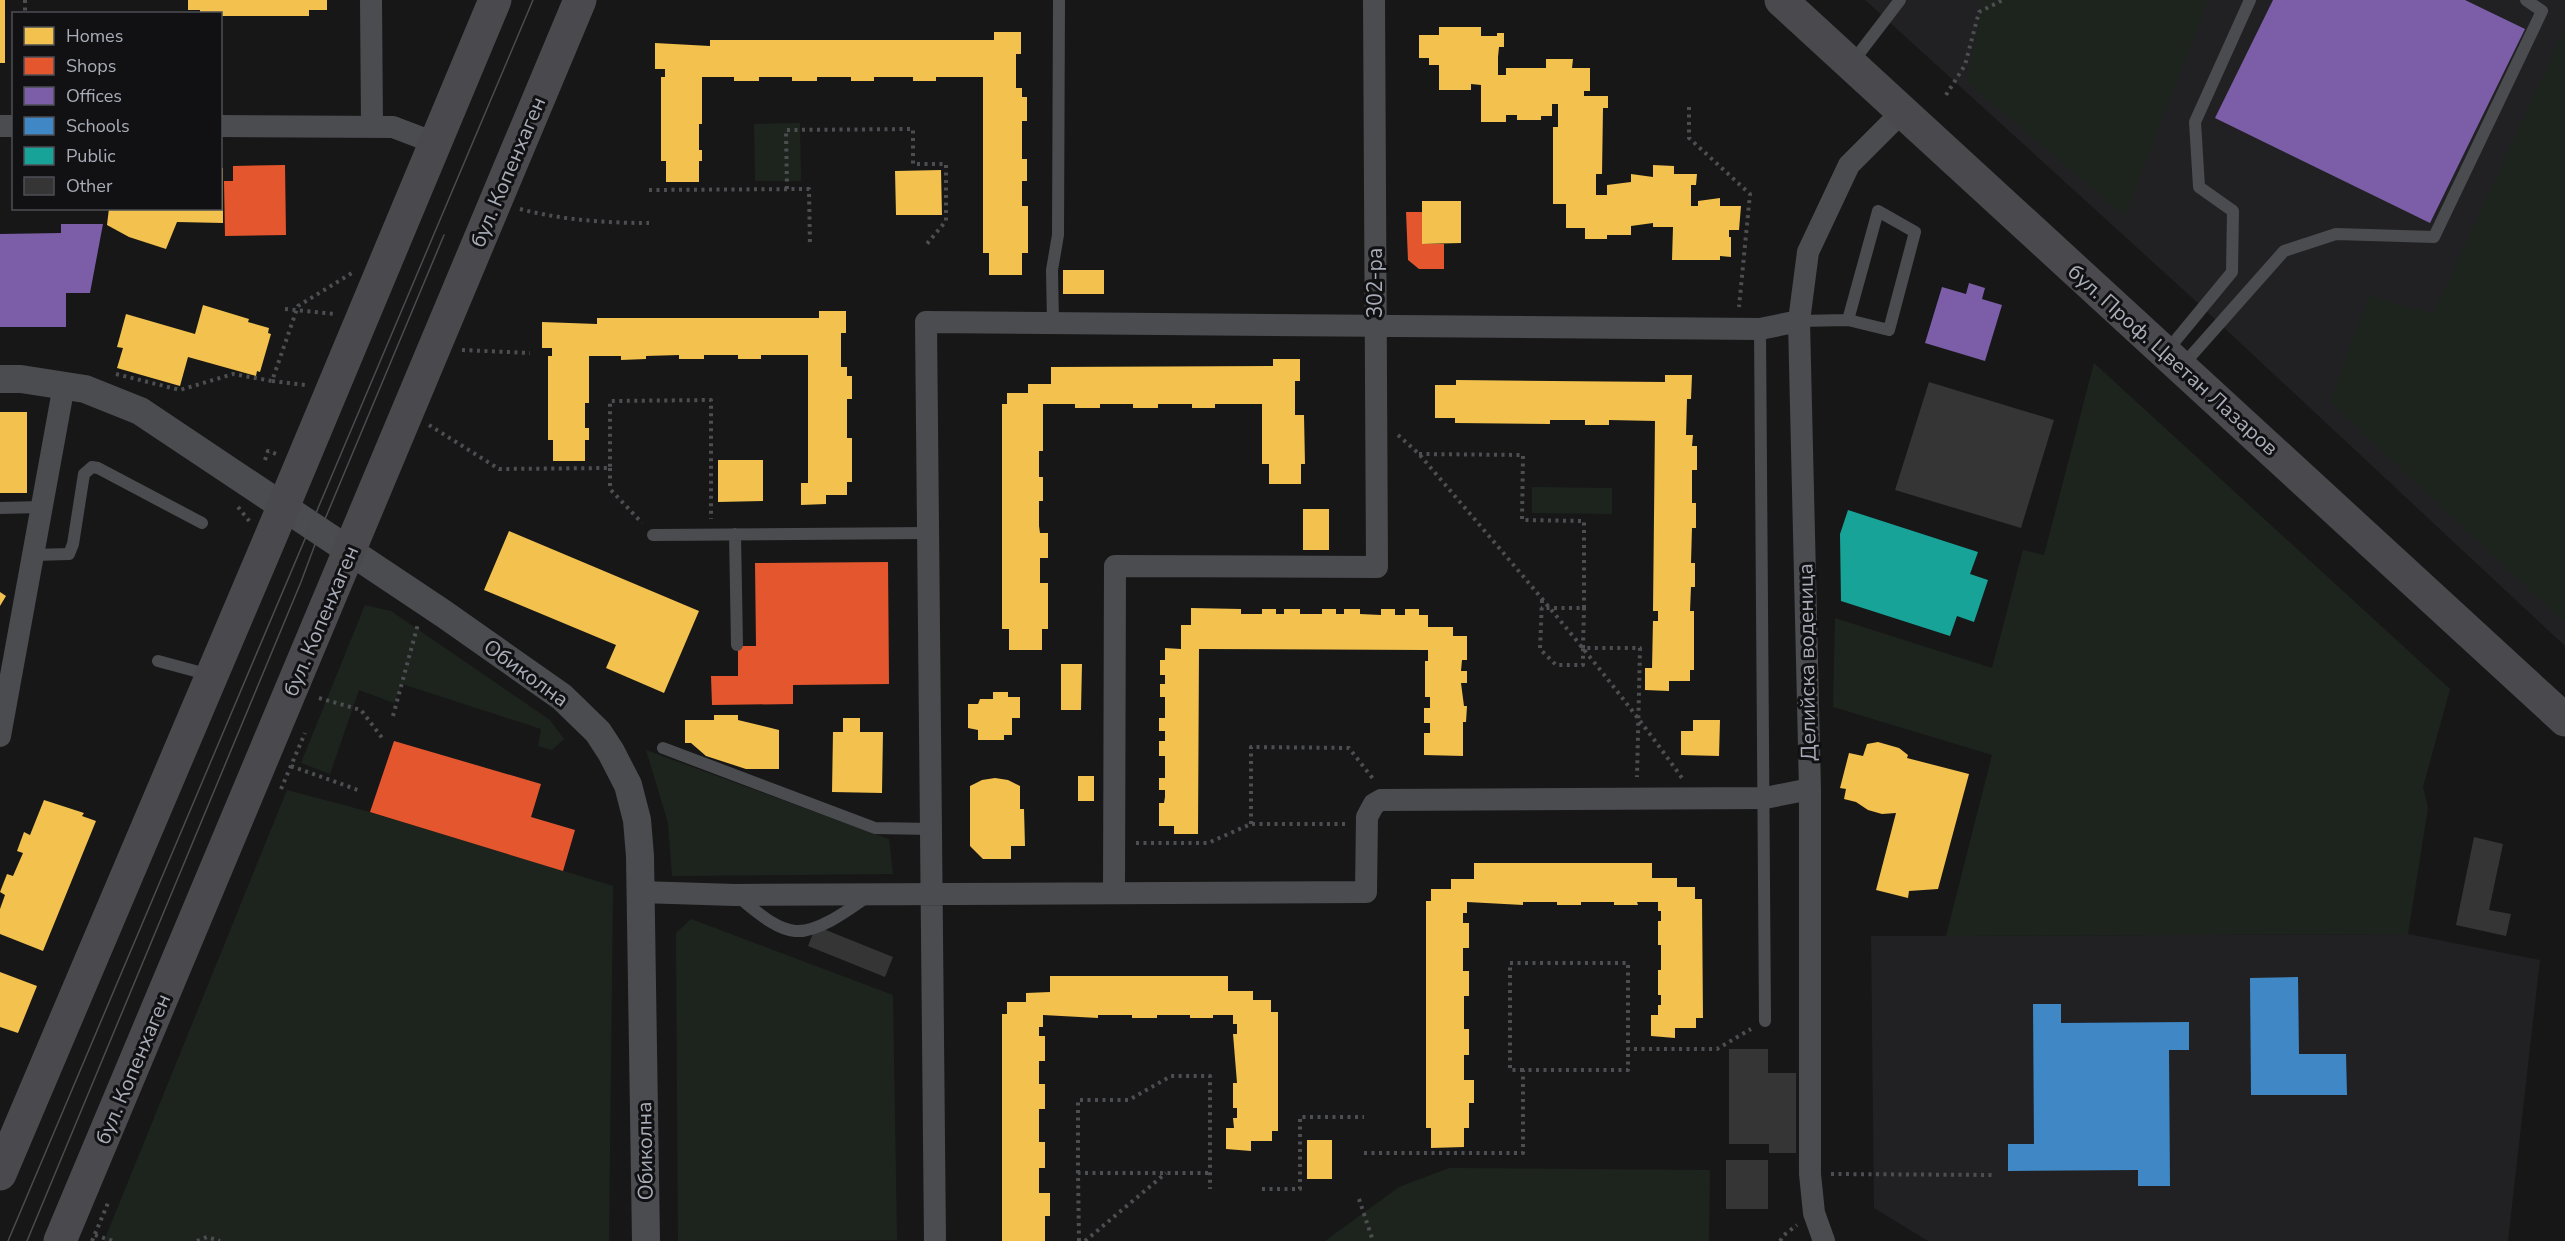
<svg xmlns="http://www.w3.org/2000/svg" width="2565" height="1241" font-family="'Nunito Sans',sans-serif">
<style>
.built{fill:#212123}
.green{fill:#1d241e}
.homes{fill:#f2c14e}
.shops{fill:#e4572e}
.offices{fill:#7b5ea7}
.schools{fill:#3f88c5}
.public{fill:#17a398}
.building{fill:#353536}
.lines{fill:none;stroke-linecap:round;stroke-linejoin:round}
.path{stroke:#4d4e52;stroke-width:4;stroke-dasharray:3 4.5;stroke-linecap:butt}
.service{stroke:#4b4c50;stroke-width:12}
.minor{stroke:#4b4c50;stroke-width:22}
.tertiary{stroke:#4b4c50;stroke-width:28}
.secondary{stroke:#4a4a4e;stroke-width:33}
.tram{stroke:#4b4c4f;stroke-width:1.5}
.labels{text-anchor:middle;stroke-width:6;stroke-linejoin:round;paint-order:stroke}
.street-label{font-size:21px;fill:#a8adb8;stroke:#111113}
</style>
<rect width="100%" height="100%" fill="#171717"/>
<path class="built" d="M1865,0h700v646l-376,-351z
M2408,934l132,26 -32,281h-580l-54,-33 -3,-272z"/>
<path class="green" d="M1983,0h225l-83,216 -158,-134z
M2565,28v595l-235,-221 39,-106 64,18z
M800,123l1,58h-46l-1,-57z
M2094,363l356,326 -27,98 5,21 -20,126 -462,2 46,-181 -159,-48 2,-89 157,50 31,-118 21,5z
M1532,487l80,1v26l-80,-1z
M365,605l26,6 159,109 14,19 -12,11 -14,-4 3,-17 -139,-45 -8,19 -35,-13 -29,84 -29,-11z
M646,750l243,89 4,35 -221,2 -4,-53z
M287,790l83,22 243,74 -4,355h-505z
M691,919l202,76 4,245 -219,1 -2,-308z
M1449,1168l261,2 -1,71h-384l74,-54z"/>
<path class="homes" d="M0,0h5v63h-5z
M188,0h139v10h-18v6h-89v-2h-20v-4h-12z
M1439,27h42v9h16v-3h7v14h-5l-1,10v18h8v-7h40v-9h27l-1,9h18v23h-6v5h24v12h-5l-1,66h-6v21h11v-10l24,-3v-8l22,3v-12l21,1v8h23l-1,11h-5v21h7v-5l22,-3v8h21l-2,24h-10v7h2v20l-11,-1v4h-48l1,-33h-20v-4l-22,3v9h-24v4h-22v-11h-19v-24h-13v-77h5v-23h-6v12h-11v4h-24v-5h-11v7h-25v-37l-10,-1v6h-32v-25h-10v-7h-10v-23h20z
M994,32h27v22h-5v34h6v9h5v24h-5v38h5v22h-5v25h6v47h-6v22h-33v-22h-6v-176h-47v4h-23v-4h-39v4h-23v-4h-34v4h-25v-4h-33v4h-25v-4h-32v47h-3v26h3v11h-3v21h-33v-21h-5v-84h4v-8h-10v-26l55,3v-6h284z
M220,168h3v55l-46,-1 -11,27 -37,-12 -22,-12 2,-17h111z
M941,170l1,45h-46l-1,-44z
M1422,201h39v42l-39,1z
M1063,270h41v24h-41z
M203,305l46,14 -1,3 21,6 -1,5 3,1 -11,38 -3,-1 -1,5 -68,-19 -8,29 -63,-18 6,-20 -6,-1 9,-33 69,20z
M819,311h27v22h-5v34h6v9h5v23h-5v39h5v44h-5v13h-21v9l-25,1v-22h7v-128h-47v4h-23v-4h-34v4h-25v-4l-33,1v3l-25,1v-4h-32v47h-4v25h4v12h-4v21h-32v-21h-5v-84h4v-8h-10v-26l55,2v-6h222z
M1273,359h27v22h-5v34h9l1,49h-4v20h-32v-20h-7v-60h-47v4h-23v-4h-34v4h-25v-4h-33v4h-25v-4h-32v47h-4v26h4v24h-4v25l1,7h8v25h-8v25h8v46h-6v21h-33v-21h-7v-225h5v-11h21v-9h23v-17l222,-1z
M1665,375h27l-1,24h-4l-1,36h7l-1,11h5v24h-5v33h4v25h-4l-1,35h4v24h-4l-1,24h4v59h-4v11h-21v10l-24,-1v-22h7l1,-47h5v-10h-5l2,-190 -46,-1v5h-24v-5h-35v4l-95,-1v-5h-20v-33h21v-5l209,2z
M0,412h27v81h-27z
M718,460h45v41l-45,1z
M1303,509h26v41h-26z
M509,531l190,80 -35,82 -58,-25 10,-23 -132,-55z
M0,592l6,4 -6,10z
M1191,608l50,1v5h21v-5h14v5h8v-5h16v5h22v-5h14v5h8v-5h16v5l21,1v-6h14v6h10v-6h14v6h9v12h25v9h14v24h-5l-1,11h6v12h-6l3,23h3l-1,16h-3v34l-39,-1v-22h6v-10h-6v-15h6v-11h-5v-36h3v-11l-229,-1 -1,185h-24v-8h-15v-23h5l1,-6v-7h-6v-12h6v-22h-6v-15h6v-10h-6v-13h6v-21h-5v-13h5v-9h-5v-15h5v-12l16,1v-24h10z
M1061,664h21l-1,46h-20z
M993,692h15v5h12v21h-8v17h-8v5h-26v-10l-10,-2v-24h10l2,-5h13z
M714,715h24v5l41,10v39h-33l-40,-13 -15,-13h-6v-23h29z
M843,718h17v14h23l-1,61 -50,-1 1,-60h10z
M1693,720h27l-1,36 -38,-1v-24h12z
M1878,742l21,6 9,7 -1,3 62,16 -31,115 -29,2 -1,7 -32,-8 20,-77 -14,1 -14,-4 -12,-8 -12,-3 2,-10 -6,-1 9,-35 14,3 4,-12z
M1078,776h16v25h-16z
M995,778l13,2 12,6v23h4l1,37h-14v13h-28l-13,-13v-60l12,-6z
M44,800l40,13 -2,3 14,5 -53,130 -43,-17v-25l5,-14 -5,-3 7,-18 6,2 10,-23 -6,-2 7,-19 6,3z
M1474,863h178v15h25v9h18v12h7l1,119h-7v10h-21v10l-24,-2v-21h7v-10h3v-10h-3v-25h3v-25h-3v-24h3v-10h-3v-9h-21l1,3h-24v-3h-33v3h-24v-3h-34v3l-56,-3v11h-4v10h6v25h-6v23h6v25h-5v33h5v26h-5v25h10v23h-5v25h-5v19l-33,1v-20h-5v-227h5v-12h20v-10h23z
M0,972l37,14 -19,47 -18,-6z
M1050,976h178v15h25v9h18v12h7v119h-6v10h-21v10l-25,-2v-21h8l-1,-10h4v-10h-4v-25h4l-4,-49h4v-10h-4v-9h-20v3h-23v-3h-33v3h-25v-3h-34v3l-55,-3v12h-4v9h6v25h-6v23h6v25h-6v33h6v26h-6v25h11v23h-5v25h-43v-227h5v-12h19v-9l24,-1z
M1307,1140h25v39h-25z"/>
<path class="shops" d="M285,165l1,70 -61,1 -1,-55h9v-15z
M1406,212h16v32h22v25h-25l-11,-9z
M888,562l1,122 -96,1v19l-81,1 -1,-29h27v-30h18l-1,-83z
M394,741l147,43 -10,33 44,13 -12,41 -193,-59z"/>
<path class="offices" d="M2273,0h192l60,29 -95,194 -215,-105z
M61,224h42l-13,69h-24v34h-66v-93l61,-1z
M1969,283l16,5 -3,11 20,6 -17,56 -60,-18 17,-56 24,7z"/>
<path class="schools" d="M2298,977l1,77h47l1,41h-96l-1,-117z
M2033,1004h28v19l128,-1v28h-20l1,136h-32v-16l-130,1v-27h26z"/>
<path class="public" d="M1848,510l130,42 -8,22 18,6 -14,42 -17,-6 -7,20 -109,-35 -1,-67z"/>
<path class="building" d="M1929,382l125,38 -33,108 -126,-38z
M2474,837l29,7 -14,66 22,4 -5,22 -50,-11z
M816,926l77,31 -8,20 -77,-31z
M1729,1049h39v24h28v80h-27v-9h-40z
M1726,1160h42v49h-42z"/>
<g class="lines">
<path class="path" d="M25,0v14
M1946,95l19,-30 14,-53 24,-12
M1689,107v31l61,56 -11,113
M787,189l-1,-59 127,-1v35h33v57l-20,24
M649,190l160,-1 1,57
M520,209c42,11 86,14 129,14
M285,309l50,5
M462,350l68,3
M116,374l64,16 53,-16 39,7 26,-75 54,-33
M272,381l33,4
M429,425l70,44 111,-1v-67l101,-1v119
M1398,435l21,19c90,106 182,210 263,324
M1419,454l104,1 -1,65 62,1v87h-43
M265,460l3,-9 8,3
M610,468v21l32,34
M238,507l12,15
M1542,600l-2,49 16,16h27v-17h57l-3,129
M1583,648l1,-40
M319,698l42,12 22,29
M393,716l25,-92
M291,766l67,24
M281,789l24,-56
M1251,824v-77l98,1 25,32
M1136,843h72l43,-19h95
M1523,1070h-13v-107h118v86h89l34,-20
M1364,1153h159v-83h105v-21
M1078,1173v-73h51l42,-24h39v113
M1831,1174l165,1
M1262,1189h38v-72h64
M1359,1199l14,42
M95,1235l18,6
M92,1241l16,-38
M197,1241l10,-4 13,4
M1079,1241l-1,-68h132
M1085,1241l81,-68
M1780,1241l4,-6 13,-10"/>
<path class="service" d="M1851,64l49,-64
M1799,321l49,-1 41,10 26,-98 -37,-21 -30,109
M1053,323l-1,-53 6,-35 1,-235
M1760,329l5,692
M2166,352l66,-80 1,-61 -34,-24 -4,-65 55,-122
M2182,366l102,-115 52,-17 98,3 108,-226 -16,-11
M0,508l42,-1
M735,534l2,111
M653,535l276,-2
M33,555l36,-1 4,-10 11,-70 8,-7 6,1 104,55
M158,661l52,14
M663,748l212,80 57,1
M738,897c16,12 36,32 57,34 23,2 55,-22 72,-34"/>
<path class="minor" d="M371,0l1,126
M0,126h14
M220,126l173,1 42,16
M0,736l64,-351
M640,892l95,3 631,-3 1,-75 7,-13 7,-4 384,-2 45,-9
M1114,893l1,-327 262,1 -3,-567
M935,1241l-9,-919 834,7 39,-8
M1824,1241l-10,-28 -4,-39v-385l-11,-468 9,-69 41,-87 53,-53"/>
<path class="tertiary" d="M0,379h21l64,10 55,22 304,203 118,83 36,35 13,20 17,33 9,35 3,36 6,385"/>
<path class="secondary" d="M1781,0l784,720
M0,1174l271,-638 224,-536
M60,1241l520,-1241"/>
<path class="tram" d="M8,1241l525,-1241
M27,1241l274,-659 19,-51 124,-296"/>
</g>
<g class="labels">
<g class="street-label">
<text transform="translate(508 172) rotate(-67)" y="7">бул. Копенхаген</text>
<text transform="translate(1375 283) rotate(-90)" y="7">302-ра</text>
<text transform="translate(2173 360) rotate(42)" y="7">бул. Проф. Цветан Лазаров</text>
<text transform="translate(321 621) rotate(-67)" y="7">бул. Копенхаген</text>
<text transform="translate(1807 662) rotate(-91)" y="7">Делийска воденица</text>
<text transform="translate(526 673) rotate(36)" y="7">Обиколна</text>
<text transform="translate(133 1069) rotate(-67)" y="7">бул. Копенхаген</text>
<text transform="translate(645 1151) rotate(-91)" y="7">Обиколна</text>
</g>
</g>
<rect x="12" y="12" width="210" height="198" fill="#111113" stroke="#4d4f55" stroke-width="1.5"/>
<rect x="24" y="27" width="30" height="18" fill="#f2c14e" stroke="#4d4f55" stroke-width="1.5"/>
<text x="66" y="42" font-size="18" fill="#a8adb8">Homes</text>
<rect x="24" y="57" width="30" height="18" fill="#e4572e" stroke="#4d4f55" stroke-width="1.5"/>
<text x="66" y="72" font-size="18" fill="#a8adb8">Shops</text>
<rect x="24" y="87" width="30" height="18" fill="#7b5ea7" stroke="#4d4f55" stroke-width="1.5"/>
<text x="66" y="102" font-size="18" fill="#a8adb8">Offices</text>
<rect x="24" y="117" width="30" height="18" fill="#3f88c5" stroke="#4d4f55" stroke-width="1.5"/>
<text x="66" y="132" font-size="18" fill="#a8adb8">Schools</text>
<rect x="24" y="147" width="30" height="18" fill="#17a398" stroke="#4d4f55" stroke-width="1.5"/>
<text x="66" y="162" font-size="18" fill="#a8adb8">Public</text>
<rect x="24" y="177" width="30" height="18" fill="#353536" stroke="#4d4f55" stroke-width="1.5"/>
<text x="66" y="192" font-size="18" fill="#a8adb8">Other</text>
</svg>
